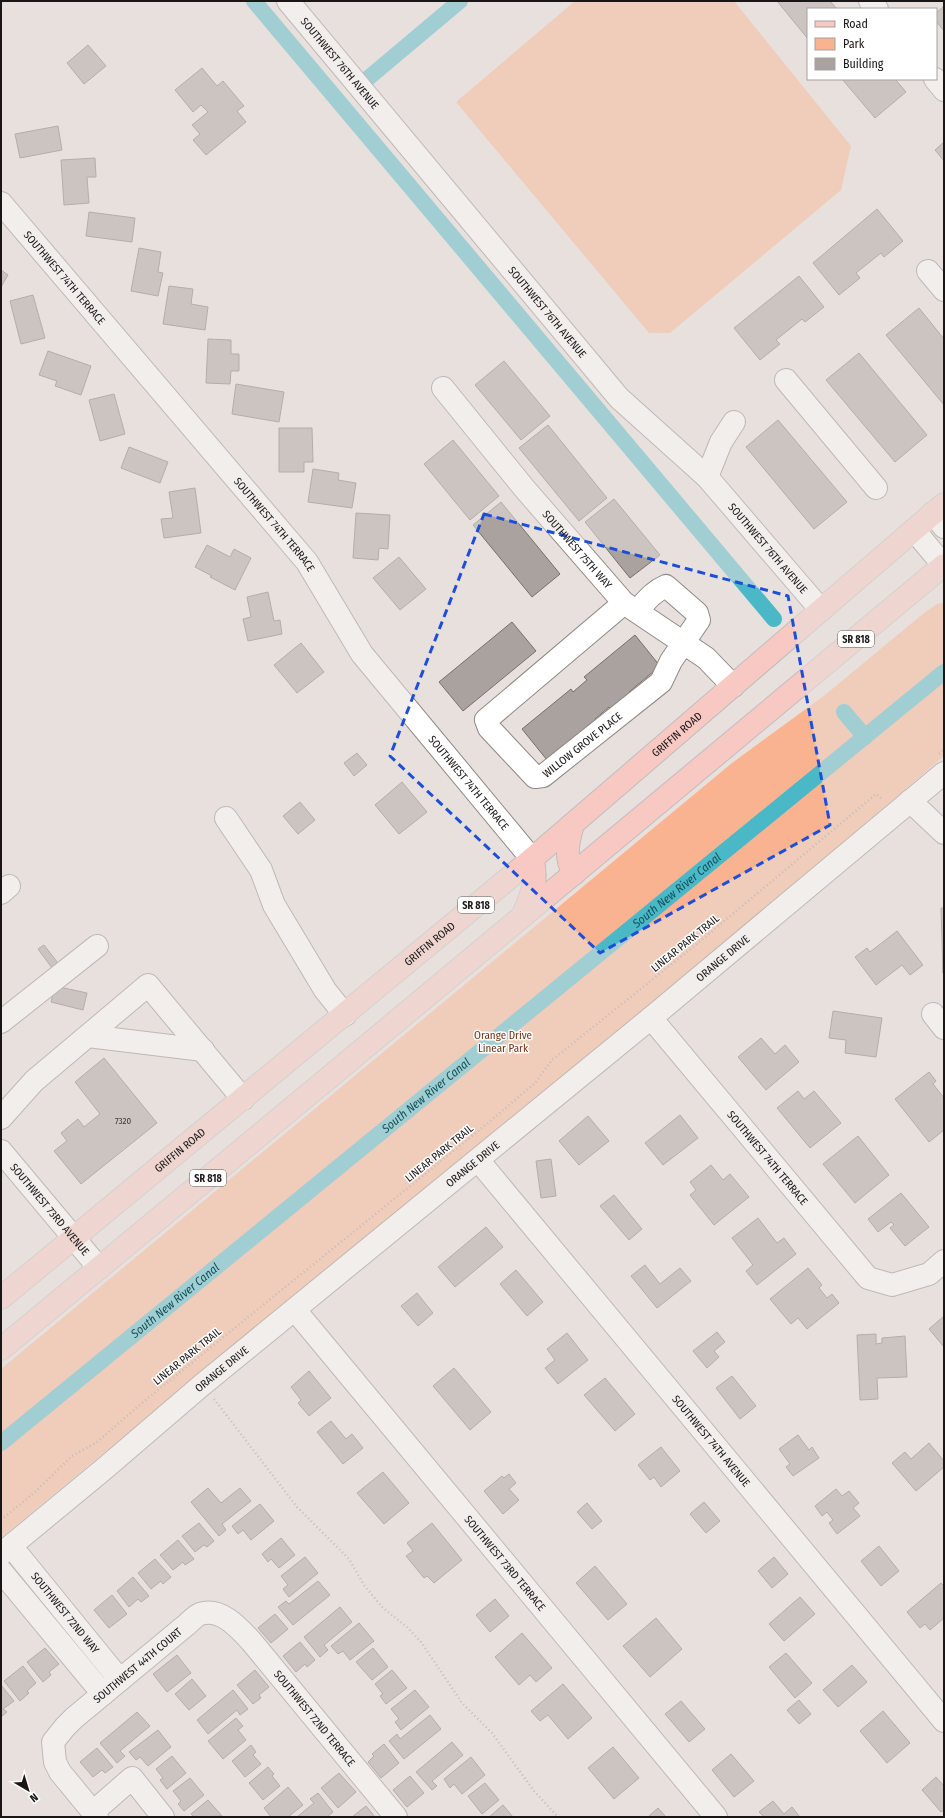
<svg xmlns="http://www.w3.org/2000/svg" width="945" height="1818" font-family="'Fira Sans Condensed',sans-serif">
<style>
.green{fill:#fab391}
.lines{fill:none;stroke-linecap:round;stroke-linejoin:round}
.canal{stroke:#4bb8c8;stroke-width:16}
.building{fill:#aaa29f;stroke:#766f6c}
.minor-casing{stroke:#8f8884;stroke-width:24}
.major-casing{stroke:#bfbebd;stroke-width:24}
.path{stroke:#9a9492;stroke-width:2.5;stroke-dasharray:1 3;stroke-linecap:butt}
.minor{stroke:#fff;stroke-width:22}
.major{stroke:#f8c8c2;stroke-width:22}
.marked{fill:none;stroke:#1d4ed8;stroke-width:3;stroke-dasharray:8 5;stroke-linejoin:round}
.labels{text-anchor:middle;stroke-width:3;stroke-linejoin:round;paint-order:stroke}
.number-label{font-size:9px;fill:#3d3938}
.shield{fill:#fff;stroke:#5e5c5b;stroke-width:1}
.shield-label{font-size:10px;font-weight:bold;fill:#191615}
.street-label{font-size:11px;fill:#191615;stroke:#fff}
.park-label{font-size:11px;fill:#6b3010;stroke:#fff}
.water-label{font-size:12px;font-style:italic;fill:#115159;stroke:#fff}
</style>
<rect width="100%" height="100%" fill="#e8e0dd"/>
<path class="green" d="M575,1h159l117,145 -10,44 -171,143h-21l-193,-231z
M944,603v153l-233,200 -423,350 -125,98 -162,134v-169l731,-606 93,-68 99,-82 13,-9z"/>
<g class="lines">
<g class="canal">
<path d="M254,1l520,618"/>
<path d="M366,80l94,-79"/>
<path d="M844,712l21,25"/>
<path id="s1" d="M1,1443l943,-771"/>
</g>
</g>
<path class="building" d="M777,1h53l7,8h-29v30z
M944,6v25l-8,-10v-8z
M88,45l18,21 -22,18 -17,-21z
M202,68l15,18 6,-5 21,25 -7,5 9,11 -40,33 -13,-15 7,-6 -8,-9 16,-13 -7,-7 -8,7 -18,-22z
M842,79h53l11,13 -31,26z
M58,126l4,24 -42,8 -5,-24z
M944,142v19l-9,-11z
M95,158l1,19h-9l2,26 -25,2 -3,-45z
M877,209l26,32 -19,16 -3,-4 -25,20 4,5 -21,17 -26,-32z
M89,212l46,6 -3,24 -46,-6z
M139,248l22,4 -3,20 5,1 -5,23 -27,-5z
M1,270l7,5 -7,12z
M799,276l25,31 -19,15 -3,-3 -26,21 4,4 -20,16 -26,-32z
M169,286l24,3 -2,15 17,3 -3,23 -42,-6z
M33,295l12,43 -24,6 -11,-43z
M919,308l25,31v66l-58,-70z
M208,339l23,1v14h8v17h-8l-1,13 -24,-1z
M48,351l43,15 -10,29 -26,-9 2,-5 -18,-6z
M859,353l68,82 -32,27 -69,-82z
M504,361l46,55 -29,24 -46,-55z
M236,384l48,8 -5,30 -47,-8z
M114,394l11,40 -25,7 -11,-41z
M778,420l69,82 -33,27 -68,-82z
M548,425l59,73 -28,23 -60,-73z
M279,428h33l1,34h-9v10h-25z
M453,440l46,56 -29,24 -46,-56z
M129,447l39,15 -8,21 -39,-15z
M313,469l26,4 -1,7 18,3 -4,25 -44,-6z
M195,488l6,45 -37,5 -3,-19 12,-1 -4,-26z
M614,499l46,56 -30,23 -45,-56z
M501,502l59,72 -28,23 -59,-72z
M356,513l34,2 -2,34 -9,-1 -1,12 -25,-2z
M207,545l23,12 4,-8 17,9 -16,32 -25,-13 2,-1 -17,-9z
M399,557l27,32 -26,21 -27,-32z
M268,592l6,29 6,-1 2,14 -34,7 -5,-22 8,-2 -4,-20z
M512,622l24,29 -73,60 -24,-29z
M635,635l25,31 -31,26 4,5 -19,16 -5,-6 -14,12 5,6 -53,35 -25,-31 49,-40 2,3 14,-12 -3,-3z
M301,643l23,29 -27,21 -23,-28z
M357,753l10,12 -13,11 -10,-13z
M402,782l25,30 -28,22 -24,-29z
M300,802l15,18 -17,14 -15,-18z
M941,908h3l-1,65z
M897,931l26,34 -13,10 -8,-10 -26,20 -21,-28 12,-9 3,4z
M44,945l17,22 -6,5 -17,-23z
M55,986l32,7 -4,17 -32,-8z
M833,1011l49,7 -6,39 -31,-4 1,-13 -17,-2z
M761,1038l14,16 10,-9 14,17 -33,28 -28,-33z
M104,1058l53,65 -76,61 -27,-33 13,-10 -6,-8 17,-14 6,8 16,-13 -25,-32z
M929,1072l7,9 -3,3 11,14v32l-15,12 -34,-43z
M798,1091l6,8 10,-8 27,32 -31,25 -33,-40z
M680,1115l18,23 -35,27 -18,-22z
M588,1116l21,25 -30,24 -20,-24z
M858,1136l31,39 -34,28 -32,-39z
M551,1159l5,37 -15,2 -5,-37z
M711,1165l12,15 7,-6 19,23 -35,28 -24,-30 6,-5 -6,-8z
M901,1193l28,34 -24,19 -15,-18 4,-3 -3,-3 -13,10 -10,-13z
M614,1195l28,34 -13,11 -29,-34z
M758,1218l19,25 7,-5 12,16 -39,31 -11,-14 7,-6 -21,-27z
M486,1227l17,20 -48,40 -17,-20z
M645,1265l15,19 20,-16 11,13 -34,27 -26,-32z
M808,1268l14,17 -3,3 8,10 5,-4 7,9 -32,26 -9,-11 -7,6 -21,-25z
M516,1270l27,32 -16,14 -27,-32z
M417,1293l16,20 -15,13 -17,-20z
M944,1316v31l-15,-18z
M717,1332l8,10 -11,9 5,6 -12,11 -14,-17z
M567,1333l21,27 -30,24 -13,-16 10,-8 -8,-11z
M876,1334v10l6,-1v-5l23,-2 2,41 -30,1 1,21 -18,1 -3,-65z
M454,1368l37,44 -21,18 -37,-44z
M309,1371l22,27 -22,18 -11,-13 3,-3 -10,-13z
M732,1376l24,30 -16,13 -24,-31z
M605,1378l30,36 -20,17 -31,-36z
M331,1421l15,18 6,-5 11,14 -20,16 -26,-32z
M798,1435l11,15 3,-3 7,11 -26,18 -7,-9 4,-3 -11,-15z
M929,1443l15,18v6l-28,24 -24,-28 13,-11 6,7z
M661,1447l19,24 -19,16 -7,-10 -4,3 -12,-15z
M383,1472l26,31 -25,21 -27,-31z
M509,1474l7,9 -7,6 10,11 -16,14 -19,-23 18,-15 2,2z
M208,1488l13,15 19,-15 11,13 -29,23 4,6 -7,6 -28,-34z
M836,1489l6,7 7,-5 10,12 -6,5 7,8 -23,18 -8,-11 4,-3 -6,-8 -5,4 -7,-10z
M704,1502l16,19 -14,12 -16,-19z
M587,1503l15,18 -10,8 -15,-17z
M260,1504l14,17 -23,19 -8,-10 -5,4 -6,-8z
M199,1523l15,18 -7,6 -3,-2 -9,7 -13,-16z
M432,1523l30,37 -28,23 -7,-7 -3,2 -18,-22 7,-5 -6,-8z
M281,1538l14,17 -16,13 -8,-9 -3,3 -6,-8z
M178,1540l16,19 -9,6 -2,-3 -10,8 -13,-15z
M879,1546l20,25 -18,15 -20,-25z
M305,1557l13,16 -29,24 -6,-8 5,-4 -7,-9z
M774,1557l14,17 -16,14 -14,-17z
M155,1559l16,18 -8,7 -2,-3 -10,8 -13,-16z
M595,1566l32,38 -19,16 -32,-37z
M133,1577l16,19 -8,6 -3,-3 -9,8 -12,-16z
M318,1581l12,14 -37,30 -15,-18 8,-6 3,3z
M941,1583l3,3v32l-14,12 -5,-6 -5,4 -13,-16z
M112,1595l15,19 -18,14 -15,-18z
M800,1597l15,17 -31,27 -15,-17z
M495,1599l14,17 -19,16 -14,-17z
M340,1607l12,15 -28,23 4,5 -8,7 -16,-20z
M275,1614l13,15 -17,14 -13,-15z
M656,1618l26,31 -32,28 -27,-31z
M359,1623l15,18 -24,19 -7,-9 -5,3 -7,-8z
M522,1633l30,35 -16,14 -6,-7 -11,10 -24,-28z
M300,1642l15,18 -8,7 -2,-3 -9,8 -13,-16z
M45,1648l14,16 -10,8 2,3 -8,7 -16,-20z
M373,1648l15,19 -16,13 -16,-18z
M786,1653l26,30 -17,15 -26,-31z
M177,1655l14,18 -24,19 -14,-18z
M852,1665l15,17 -29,25 -15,-17z
M23,1666l13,17 -9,8 2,2 -9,8 -16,-20z
M255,1670l14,17 -10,8 2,3 -8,6 -16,-19z
M392,1670l15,18 -21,16 -6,-8 3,-2 -8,-10z
M192,1679l14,17 -17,14 -14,-16z
M563,1684l29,34 -24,21 -20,-24 -8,6 -9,-10z
M1,1685l13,16 -11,8 4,3 -6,5z
M233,1690l15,19 -8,6 -3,-5 -29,24 -11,-14z
M415,1690l14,17 -28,23 -6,-8 4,-3 -8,-10z
M799,1700l12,14 -12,10 -12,-14z
M681,1701l24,28 -16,13 -24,-28z
M883,1711l27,32 -23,20 -27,-32z
M137,1712l13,14 -30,25 5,5 -8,7 -17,-20z
M430,1715l11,14 -37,30 -15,-18 8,-7 3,5z
M236,1718l7,8 -5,4 8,10 -23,19 -15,-18z
M158,1730l13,17 -23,19 -8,-9 -4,3 -7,-8z
M452,1742l11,13 -31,26 5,5 -5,4 -16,-18z
M384,1744l15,19 -18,15 -13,-16 6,-6 -2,-2z
M251,1745l5,7 -3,3 8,9 -16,13 -13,-16z
M613,1747l26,31 -25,21 -26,-31z
M97,1748l16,19 -8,6 -3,-3 -9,7 -13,-15z
M731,1754l23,27 -20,16 -22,-27z
M172,1756l14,17 -19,16 -7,-9 3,-2 -7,-9z
M471,1757l14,18 -23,19 -8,-10 -4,4 -6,-9z
M268,1767l6,7 -2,2 8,10 -17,14 -14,-17z
M339,1773l17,19 -18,16 -17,-20z
M410,1776l14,17 -17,14 -14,-17z
M936,1777l8,9v24l-3,2 -19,-22z
M190,1778l14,17 -20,16 -6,-7 3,-3 -8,-10z
M485,1783l14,17 -17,14 -14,-18z
M288,1787l15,18 -15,12h-17l-7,-9z
M318,1793l15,19 -6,5h-30l17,-14 -4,-4z
M208,1800l14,16 -28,1 -3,-3z
M773,1801l11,13 8,-7 8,10h-36l-5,-5z
M503,1805l10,12h-24z
M366,1806l9,11h-23z
M658,1808l8,9h-18z"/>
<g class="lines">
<g class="minor-casing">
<g id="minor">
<path id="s2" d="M288,1l331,397 88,79 114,133"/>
<path d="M870,1l7,8"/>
<path d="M935,79l9,11"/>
<path id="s3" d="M1,203l306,359 55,92 170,205"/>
<path d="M928,271l16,19"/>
<path d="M786,380l90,108"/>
<path id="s4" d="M443,388l81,100 100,115 82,55 27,28"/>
<path d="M707,477l14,-35 13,-20"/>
<path d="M933,513l11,14"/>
<path d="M914,530l30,36"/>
<path id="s5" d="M624,603l-138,117 3,8 46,49 8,-1 118,-94 10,-21 28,-41 -2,-7 -31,-27c-12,5 -21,15 -28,25"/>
<path d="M910,801l34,32"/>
<path d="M226,818l35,52 13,35 51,85 20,25"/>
<path d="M1,893l8,-7"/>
<path d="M933,1014l11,14"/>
<path id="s6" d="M651,1018l217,260 24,7 37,-11 15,-13"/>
<path d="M1,1022l96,-76"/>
<path d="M88,1036l115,14"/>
<path d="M1,1118l33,-37 114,-96 95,114"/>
<path id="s7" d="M1,1151l98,117"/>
<path id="s8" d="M478,1160l466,561"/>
<path id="s9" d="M295,1310l421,507"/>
<path id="s10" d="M11,1546l109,134"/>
<path id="s11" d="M1,1554l103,-85 98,-84 449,-367 293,-245"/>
<path d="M1,1571l102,123"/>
<path d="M93,1812l39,-34 31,39"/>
<path id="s12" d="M97,1817l-37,-45 -5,-10 -2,-20 12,-15 9,-9 111,-92c4,-3 10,-10 15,-12 21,-7 39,14 51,27l145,176"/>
</g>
</g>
<g class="major-casing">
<g id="major">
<path d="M573,824c-5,18 -9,33 1,50"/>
<path d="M523,915c8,-19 16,-36 9,-56"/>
<path id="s13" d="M1,1298l531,-439 412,-355"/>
<path d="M1,1349l313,-259 630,-525"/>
</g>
</g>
<path class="path" d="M939,754l5,-4
M214,1399l83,108 52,52 15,26 18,22 26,21 13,14 41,61 30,30 42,58 24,26
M1,1520l34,-28 37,-36 25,-14 45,-39 346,-280 47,-40 17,-23 146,-117 178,-149 7,6"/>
<use href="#minor" class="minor"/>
<use href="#major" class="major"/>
</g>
<path d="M0 0H945V1818H0ZM484,514l304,82 42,229 -230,128 -210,-197z" fill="#e8e0dd" fill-opacity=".55" fill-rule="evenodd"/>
<path class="marked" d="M484,514l304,82 42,229 -230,128 -210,-197z"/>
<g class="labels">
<g class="number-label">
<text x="123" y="1124">7320</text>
</g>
<g class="shield">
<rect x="838" y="631" width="36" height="16" rx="3"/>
<rect x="458" y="897" width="36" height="16" rx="3"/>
<rect x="190" y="1170" width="36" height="16" rx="3"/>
</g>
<g class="shield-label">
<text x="856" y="643">SR 818</text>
<text x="476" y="909">SR 818</text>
<text x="208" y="1182">SR 818</text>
</g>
<g class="street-label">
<text dy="4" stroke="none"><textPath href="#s2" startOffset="81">SOUTHWEST 76TH AVENUE</textPath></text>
<text dy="4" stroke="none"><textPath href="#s3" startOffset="98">SOUTHWEST 74TH TERRACE</textPath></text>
<text dy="4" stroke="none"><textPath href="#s2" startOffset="405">SOUTHWEST 76TH AVENUE</textPath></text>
<text dy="4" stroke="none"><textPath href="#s3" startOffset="422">SOUTHWEST 74TH TERRACE</textPath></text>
<text dy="4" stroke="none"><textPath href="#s4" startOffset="210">SOUTHWEST 75TH WAY</textPath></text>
<text dy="4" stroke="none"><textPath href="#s2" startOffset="729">SOUTHWEST 76TH AVENUE</textPath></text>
<text dy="4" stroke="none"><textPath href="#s13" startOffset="880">GRIFFIN ROAD</textPath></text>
<text dy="4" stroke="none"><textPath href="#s5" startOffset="315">WILLOW GROVE PLACE</textPath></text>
<text dy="4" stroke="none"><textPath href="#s3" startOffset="746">SOUTHWEST 74TH TERRACE</textPath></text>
<text transform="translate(685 943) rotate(-39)" y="4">LINEAR PARK TRAIL</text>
<text dy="4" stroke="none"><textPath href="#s13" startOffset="556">GRIFFIN ROAD</textPath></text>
<text dy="4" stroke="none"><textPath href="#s11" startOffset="936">ORANGE DRIVE</textPath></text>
<text dy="4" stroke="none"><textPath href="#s13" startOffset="232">GRIFFIN ROAD</textPath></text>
<text transform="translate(439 1153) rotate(-39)" y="4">LINEAR PARK TRAIL</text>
<text dy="4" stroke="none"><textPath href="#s6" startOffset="182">SOUTHWEST 74TH TERRACE</textPath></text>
<text dy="4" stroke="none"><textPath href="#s11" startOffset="612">ORANGE DRIVE</textPath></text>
<text dy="4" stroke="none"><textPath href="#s7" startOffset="76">SOUTHWEST 73RD AVENUE</textPath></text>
<text transform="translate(187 1356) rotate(-39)" y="4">LINEAR PARK TRAIL</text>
<text dy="4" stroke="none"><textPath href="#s11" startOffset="288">ORANGE DRIVE</textPath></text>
<text dy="4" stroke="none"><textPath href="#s8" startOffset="365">SOUTHWEST 74TH AVENUE</textPath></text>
<text dy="4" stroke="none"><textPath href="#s9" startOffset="329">SOUTHWEST 73RD TERRACE</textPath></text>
<text dy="4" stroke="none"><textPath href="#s10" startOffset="86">SOUTHWEST 72ND WAY</textPath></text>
<text dy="4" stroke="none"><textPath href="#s12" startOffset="204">SOUTHWEST 44TH COURT</textPath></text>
<text dy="4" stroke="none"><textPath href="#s12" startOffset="446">SOUTHWEST 72ND TERRACE</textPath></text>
</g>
<g class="park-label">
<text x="503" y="1039">Orange Drive<tspan x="503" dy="13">Linear Park</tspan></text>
</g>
<g class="water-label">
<text dy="4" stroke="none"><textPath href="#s1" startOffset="873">South New River Canal</textPath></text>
<text dy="4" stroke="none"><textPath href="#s1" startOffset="549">South New River Canal</textPath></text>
<text dy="4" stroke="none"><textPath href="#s1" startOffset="225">South New River Canal</textPath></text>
</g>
</g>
<rect width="945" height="1818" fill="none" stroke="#191615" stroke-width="4"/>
<rect x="807" y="8" width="130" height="72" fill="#ffffff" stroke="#a3a2a1"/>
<rect x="815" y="21" width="20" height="6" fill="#f8c8c2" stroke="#a3a2a1"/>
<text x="843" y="28" font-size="12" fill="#191615">Road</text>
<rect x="815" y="38" width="20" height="12" fill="#fab391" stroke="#a3a2a1"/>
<text x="843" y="48" font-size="12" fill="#191615">Park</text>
<rect x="815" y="58" width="20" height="12" fill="#aaa29f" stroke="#a3a2a1"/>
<text x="843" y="68" font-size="12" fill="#191615">Building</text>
<g transform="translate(28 1790) rotate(142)" stroke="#ffffff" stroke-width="3" paint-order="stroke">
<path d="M0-3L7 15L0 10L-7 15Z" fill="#191615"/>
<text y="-6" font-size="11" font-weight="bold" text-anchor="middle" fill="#191615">N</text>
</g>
</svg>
